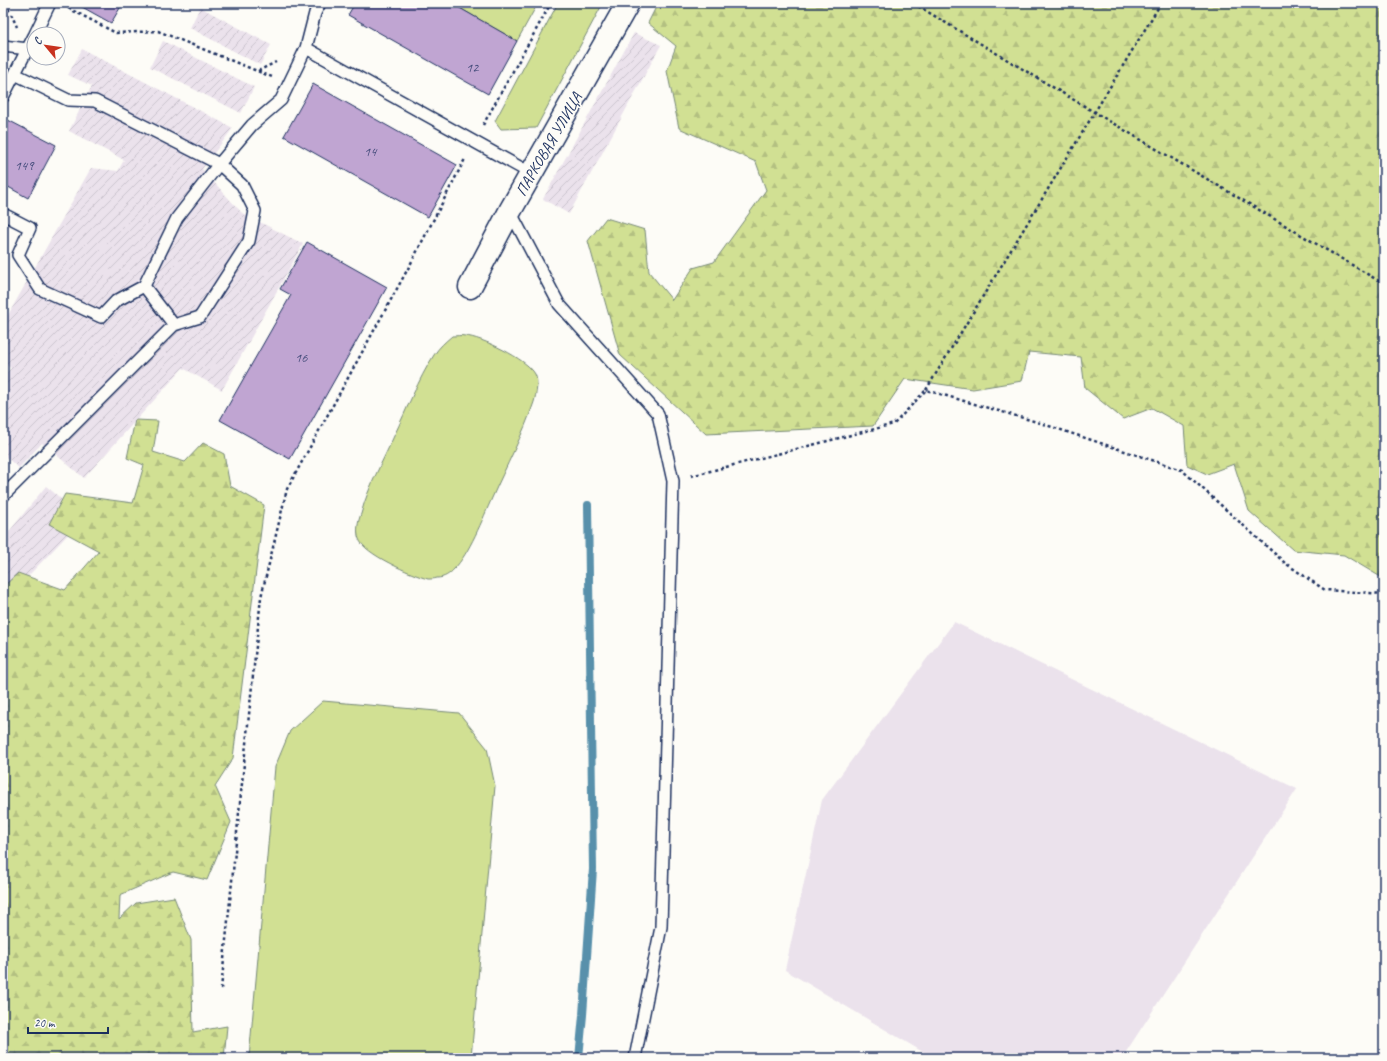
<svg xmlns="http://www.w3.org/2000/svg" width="1387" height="1061" font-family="Caveat,sans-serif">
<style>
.built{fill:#ebe2ec}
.industrial{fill:url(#industrial-furrows)}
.green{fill:#d1e093;stroke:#768878}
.forest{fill:url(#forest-firs);stroke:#768878}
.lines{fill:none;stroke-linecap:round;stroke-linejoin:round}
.stream{stroke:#5890ab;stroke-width:8}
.building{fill:#c0a5d2;stroke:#1b2f5e}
.service-casing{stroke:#1b2f5e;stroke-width:14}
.minor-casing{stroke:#1b2f5e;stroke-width:25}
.path{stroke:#1b2f5e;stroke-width:2.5;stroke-dasharray:3 3;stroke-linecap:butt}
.service{stroke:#fdfcf7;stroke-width:11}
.minor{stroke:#fdfcf7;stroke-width:22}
.labels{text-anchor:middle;stroke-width:3.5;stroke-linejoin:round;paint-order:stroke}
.number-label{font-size:14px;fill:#444c7b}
.street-label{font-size:16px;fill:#1b2f5e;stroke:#fdfcf7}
</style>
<defs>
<pattern id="industrial-furrows" width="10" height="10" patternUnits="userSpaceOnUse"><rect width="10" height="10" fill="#ebe2ec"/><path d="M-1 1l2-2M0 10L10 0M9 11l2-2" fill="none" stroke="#c9c2cd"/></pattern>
<pattern id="forest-firs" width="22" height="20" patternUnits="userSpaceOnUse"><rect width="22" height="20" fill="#d1e093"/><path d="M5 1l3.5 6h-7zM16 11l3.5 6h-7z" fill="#b3c081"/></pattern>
</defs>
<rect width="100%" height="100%" fill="#fdfcf7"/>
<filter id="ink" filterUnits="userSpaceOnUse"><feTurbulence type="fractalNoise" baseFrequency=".025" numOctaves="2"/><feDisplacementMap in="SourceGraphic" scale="8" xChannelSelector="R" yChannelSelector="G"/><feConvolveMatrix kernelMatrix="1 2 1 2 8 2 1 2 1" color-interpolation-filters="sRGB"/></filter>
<g filter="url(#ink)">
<path class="built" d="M954,622l343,167 -175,269h-189l-148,-88 37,-170z"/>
<path class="industrial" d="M200,7l71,38 -11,20 -70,-37z
M634,33l27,12 -92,169 -26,-15z
M163,41l91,46 -13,26 -91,-46z
M82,49l151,79 -31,41 40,44 61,31 -81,146 -39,-22 -99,110 -42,-35 -23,25 -16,-13v-77l8,-10 -8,-5v-39l88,-156 27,3 6,-11 -55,-29 23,-45 -24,-11z
M46,486l38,32 -81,84v-63z"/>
<path class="green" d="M451,3h87l-21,38z
M558,3h45l-67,125 -35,1 -6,-8z
M452,336c4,0 9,-1 13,0 16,1 62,23 70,38 4,8 1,20 -1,28 -11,33 -28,64 -42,96 -9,20 -23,56 -38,71 -4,5 -10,9 -17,9 -3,1 -6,1 -9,1 -16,-4 -64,-25 -69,-40 -3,-7 -1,-18 2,-25 7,-27 22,-53 33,-78 13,-27 24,-56 40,-81 5,-8 11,-13 18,-19z
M323,701l136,12 28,35 8,38 -24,272h-222l26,-291 15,-36z"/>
<path class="forest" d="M658,3h726v576l-40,-24 -51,-5 -44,-39 -15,-47 -27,10 -20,-9 -3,-39 -32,-18 -29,11 -38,-31 -4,-31 -52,-5 -7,29 -49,8 -68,-10 -32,47 -167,8 -86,-79 -32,-114 18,-23 39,12 4,42 23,28 21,-32 21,-6 52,-72 -10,-28 -77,-34 -12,-57 9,-25 -28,-23z
M135,420l23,1 -5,31 32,10 18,-19 21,11 6,32 34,19 -31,253 -18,28 16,36 -24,58 -34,-8 -53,23 -1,24 17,-16 38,-6 17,43 2,92 34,-6 -3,32h-221v-471l15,-14 47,17 34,-39 -50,-27 16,-30 68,9 11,-38 -17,-7z"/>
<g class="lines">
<path class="stream" d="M579,1058l4,-43 10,-146 -5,-364"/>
</g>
<path class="building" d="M75,3h48l-12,20z
M355,3h96l66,38 -29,53 -140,-79z
M313,84l144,81 -29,52 -144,-81z
M6,119l50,26 -28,53 -25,-14v-59z
M307,242l80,45 -97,172 -70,-39 71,-125 -11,-6z"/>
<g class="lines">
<g class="service-casing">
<path id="service" d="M35,34l15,-31
M3,46l25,3
M306,48l9,-35 5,-10
M15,74l53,26 27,1 124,63 -42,54 -33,68 30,39
M3,97l31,-61
M510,211l49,93 99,110 15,67 -12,446 -26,131
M3,214l27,14 -12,27 22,34 61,28 15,-16 28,-15
M3,496l171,-171 26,-8 49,-76 6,-30 -13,-26 -23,-21 33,-39 29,-25 25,-52 226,126"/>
</g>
<g class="minor-casing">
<path id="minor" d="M470,287l40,-76 118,-208"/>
</g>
<path class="path" d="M6,3l11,24
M913,3l181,109 290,172
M68,8l48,25 42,-2 114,46
M258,71l18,-9
M483,125l68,-122
M926,390l235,-387
M691,476l203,-52 32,-34 111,32 145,48 103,93 40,27 59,4
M221,989l40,-392 26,-108 123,-224 55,-106"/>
<use href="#service" class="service"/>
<use href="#minor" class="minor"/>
</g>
</g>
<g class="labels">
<g class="number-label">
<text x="472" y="72">12</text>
<text x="370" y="156">14</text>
<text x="24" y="170">149</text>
<text x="301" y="362">16</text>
</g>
<g class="street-label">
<text transform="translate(548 144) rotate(-60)" y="6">ПАРКОВАЯ УЛИЦА</text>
</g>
</g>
<rect width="1387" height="1061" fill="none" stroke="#fdfcf7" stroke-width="16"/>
<rect x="8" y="8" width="1371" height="1045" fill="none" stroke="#1b2f5e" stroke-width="1.5" filter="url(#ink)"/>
<g transform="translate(46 46) rotate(299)"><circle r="19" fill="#fdfcf7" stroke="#a3aaba"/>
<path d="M0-3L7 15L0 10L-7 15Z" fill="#c8321e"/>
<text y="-6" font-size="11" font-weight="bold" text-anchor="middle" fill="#1b2f5e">С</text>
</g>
<path d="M28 1027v6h80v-6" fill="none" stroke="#1b2f5e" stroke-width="2"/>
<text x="34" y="1027" font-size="12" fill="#1b2f5e" stroke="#fdfcf7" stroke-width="3" paint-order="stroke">20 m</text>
</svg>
